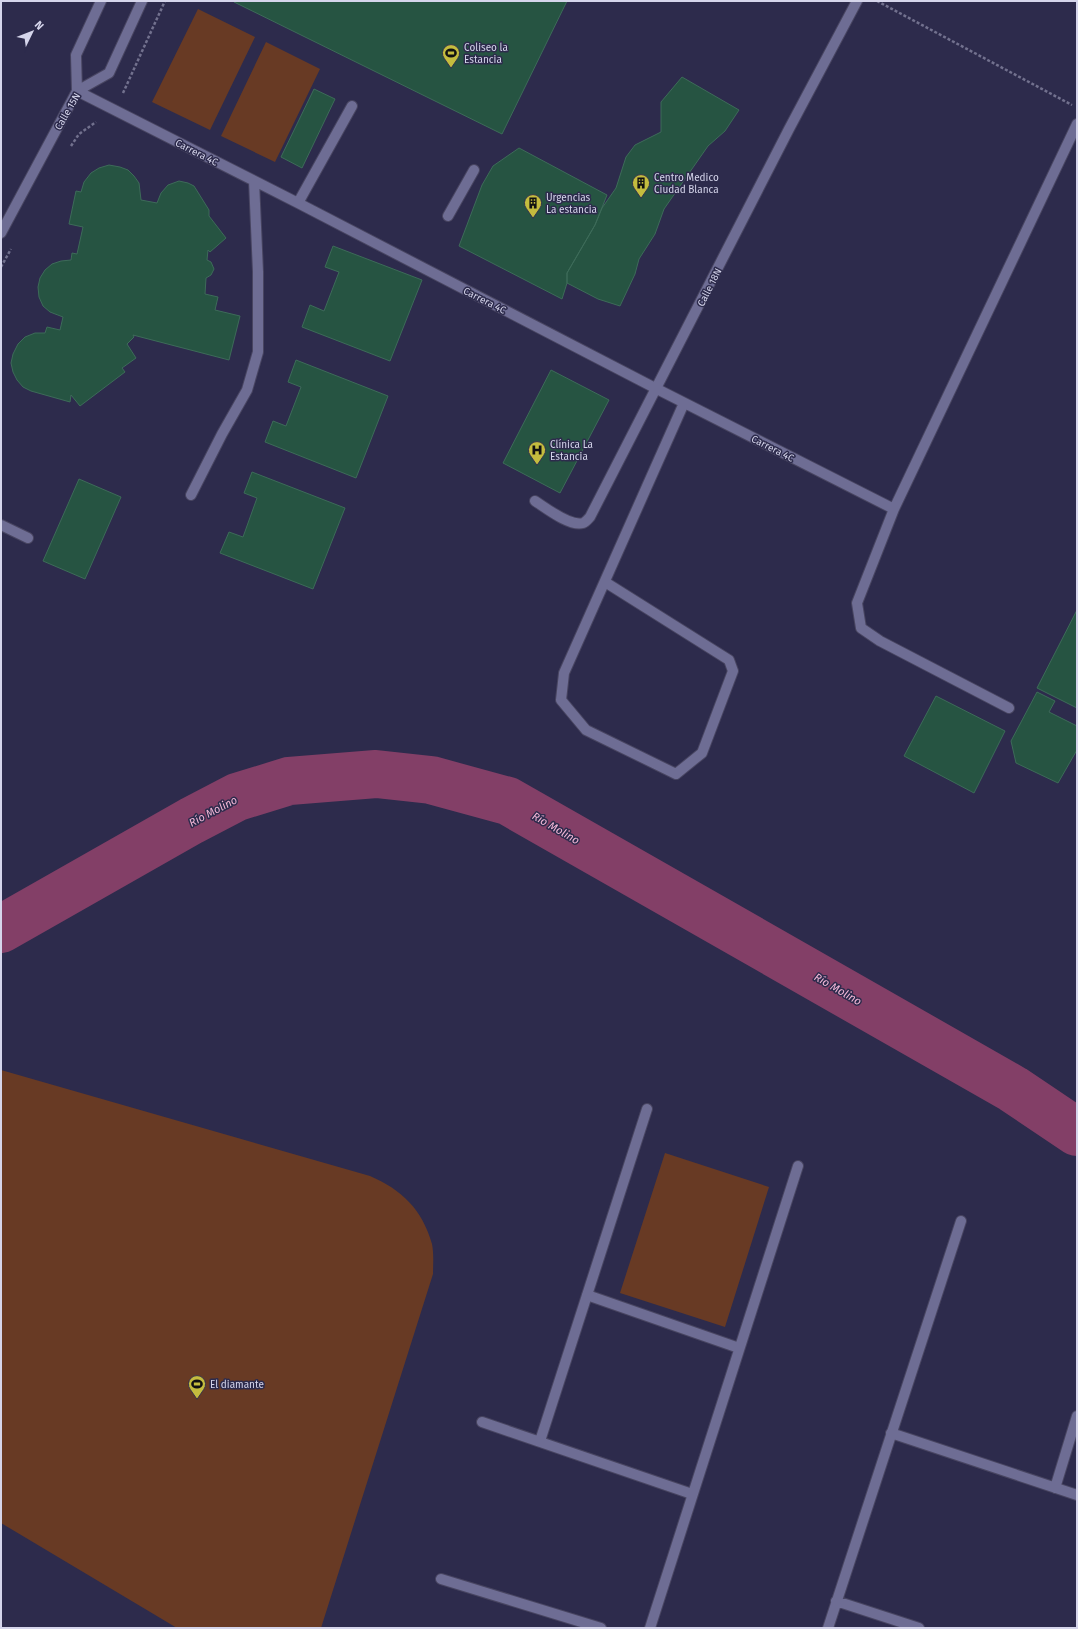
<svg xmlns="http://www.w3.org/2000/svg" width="1078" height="1629" font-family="'Fira Sans',sans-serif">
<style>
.green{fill:#683a24}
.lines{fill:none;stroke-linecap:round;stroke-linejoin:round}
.river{stroke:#833f67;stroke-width:48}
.building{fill:#265442;stroke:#3d6b59}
.minor-casing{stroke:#484561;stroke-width:12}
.path{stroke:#72718e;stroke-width:2.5;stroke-dasharray:3 2;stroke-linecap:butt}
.minor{stroke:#6e6d94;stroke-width:10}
.labels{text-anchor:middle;stroke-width:3;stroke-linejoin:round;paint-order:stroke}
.poi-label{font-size:10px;fill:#d5d5eb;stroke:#2d2b4c;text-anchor:start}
.street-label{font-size:10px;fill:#d5d5eb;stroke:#2d2b4c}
.water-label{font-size:11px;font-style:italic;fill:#f5b8d8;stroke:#2d2b4c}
</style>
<rect width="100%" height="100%" fill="#2d2b4c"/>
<path class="green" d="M198,9l57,28 -45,93 -58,-28z
M266,42l54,27 -45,93 -54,-26z
M1,1070l369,106c32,14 52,33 62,68 2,10 1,21 1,30l-112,354h-144l-176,-105z
M665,1153l104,34 -44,140 -105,-34z"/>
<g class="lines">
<path class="river" d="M1,929l190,-108 46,-24 52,-16 87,-7 55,6 77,21 505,288 64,43"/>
</g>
<path class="building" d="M234,1h333l-65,133 -268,-132z
M682,77l57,33 -14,21 -17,15 -44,63 -9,25 -16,25 -4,15 -15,32 -22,-7 -31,-16v-10l28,-48 7,-17 14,-20 10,-31 9,-12 26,-13v-30z
M314,89l21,10 -33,69 -21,-11z
M519,148l88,47 -12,30 -28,48v10l-5,16 -103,-53 23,-61 11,-19z
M109,165l11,2 8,3 6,6 5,7 2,17 16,3 4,-10 7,-8 11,-4 9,2 6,3 15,24v6l17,22 -16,14 -2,-2 -1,10 4,2 3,7 -3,6 -5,3 -1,16 13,3 -3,13 25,6 -11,44 -96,-25 1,2 -7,7 9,14 -14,10 3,4 -45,34 -9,-11 -1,7 -39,-11 -8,-4 -6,-7 -4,-8 -2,-9 2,-9 5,-10 7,-7 10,-4h10l2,-6 13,3 3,-13 -13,-5 -7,-6 -4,-9 -1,-10 2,-9 5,-8 7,-6 9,-3 10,-1 1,-7 5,1 6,-27 -14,-3 7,-33 5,1 3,-10 7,-9 8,-5z
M333,246l89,34 -32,81 -88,-34 8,-22 14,6 15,-39 -14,-5z
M296,360l92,36 -32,82 -91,-36 8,-21 13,5 15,-39 -13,-5z
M551,370l58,30 -49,93 -57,-30z
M252,472l93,36 -32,81 -93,-36 9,-21 14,5 14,-39 -13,-5z
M79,479l42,18 -36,82 -42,-18z
M1077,610v98l-40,-20z
M1037,692l18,9 -6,11 28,14v24l-19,33 -42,-20 -5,-22z
M936,696l69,35 -31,62 -70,-37z"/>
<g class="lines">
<g class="minor-casing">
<path id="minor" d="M77,91l221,112 359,186 237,120
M77,91l-1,-36 25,-54
M298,203l54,-97
M448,216l26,-46
M1,233l76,-142 32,-18 33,-72
M191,495l31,-61 25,-44 11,-38v-80l-4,-91
M535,501c11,7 35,26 48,22 3,-1 5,-4 7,-6l199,-388 68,-128
M1,525l27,13
M605,582l124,78 4,11 -31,82 -26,21 -90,-44 -25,-30 3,-27 120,-270
M1009,708l-129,-67 -19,-13 -4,-25 37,-94 183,-385
M587,1295l152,53
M482,1422l210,72
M891,1433l186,62
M540,1441l107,-332
M1055,1488l22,-72
M441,1579l160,49
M836,1601l83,27
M650,1628l148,-462
M828,1628l133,-407"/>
</g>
<path class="path" d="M877,1l195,104
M123,93l42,-92
M71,146l8,-12 17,-12
M1,267l10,-18"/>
<use href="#minor" class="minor"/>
</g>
<defs>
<g id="stadium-pin" transform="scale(0.9)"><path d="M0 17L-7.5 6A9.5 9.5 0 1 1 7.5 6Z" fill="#c4bc3e" stroke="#2d2b4c"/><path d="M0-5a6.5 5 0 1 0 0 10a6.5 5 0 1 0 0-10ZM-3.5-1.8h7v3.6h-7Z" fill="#111"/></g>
<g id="building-pin" transform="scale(0.9)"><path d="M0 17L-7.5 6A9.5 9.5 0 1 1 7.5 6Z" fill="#c4bc3e" stroke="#2d2b4c"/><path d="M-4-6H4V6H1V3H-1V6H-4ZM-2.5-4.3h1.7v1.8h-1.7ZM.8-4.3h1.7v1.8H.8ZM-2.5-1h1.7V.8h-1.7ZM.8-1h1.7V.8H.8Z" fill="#111"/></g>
<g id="hospital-pin" transform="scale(0.9)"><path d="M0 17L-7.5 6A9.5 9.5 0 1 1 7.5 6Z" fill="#c4bc3e" stroke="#2d2b4c"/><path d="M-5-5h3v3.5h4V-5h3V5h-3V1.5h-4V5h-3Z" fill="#111"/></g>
</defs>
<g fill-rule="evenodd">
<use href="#stadium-pin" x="451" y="53"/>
<use href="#building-pin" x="641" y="183"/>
<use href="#building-pin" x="533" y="203"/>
<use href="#hospital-pin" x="537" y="450"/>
<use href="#stadium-pin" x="197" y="1384"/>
</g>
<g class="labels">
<g class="poi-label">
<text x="464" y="51">Coliseo la<tspan x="464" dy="12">Estancia</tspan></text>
<text x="654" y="181">Centro Medico<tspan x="654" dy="12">Ciudad Blanca</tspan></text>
<text x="546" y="201">Urgencias<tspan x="546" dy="12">La estancia</tspan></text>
<text x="550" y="448">Clínica La<tspan x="550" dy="12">Estancia</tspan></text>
<text x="210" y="1388">El diamante</text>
</g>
<g class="street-label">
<text transform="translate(67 111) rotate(-60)" y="4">Calle 15N</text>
<text transform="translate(197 152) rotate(27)" y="4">Carrera 4C</text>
<text transform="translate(709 287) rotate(-63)" y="4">Calle 18N</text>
<text transform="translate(485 300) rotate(27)" y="4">Carrera 4C</text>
<text transform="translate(773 448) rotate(27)" y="4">Carrera 4C</text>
</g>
<g class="water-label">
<text transform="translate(213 811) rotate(-28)" y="4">Río Molino</text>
<text transform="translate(556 828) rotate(30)" y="4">Río Molino</text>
<text transform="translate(838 989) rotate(30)" y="4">Río Molino</text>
</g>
</g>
<rect width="1078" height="1629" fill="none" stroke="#d5d5eb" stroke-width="4"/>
<g transform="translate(32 32) rotate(47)" stroke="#2d2b4c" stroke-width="3" paint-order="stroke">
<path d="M0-3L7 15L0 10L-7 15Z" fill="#d5d5eb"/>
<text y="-6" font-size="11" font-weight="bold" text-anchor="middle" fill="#d5d5eb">N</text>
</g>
</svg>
